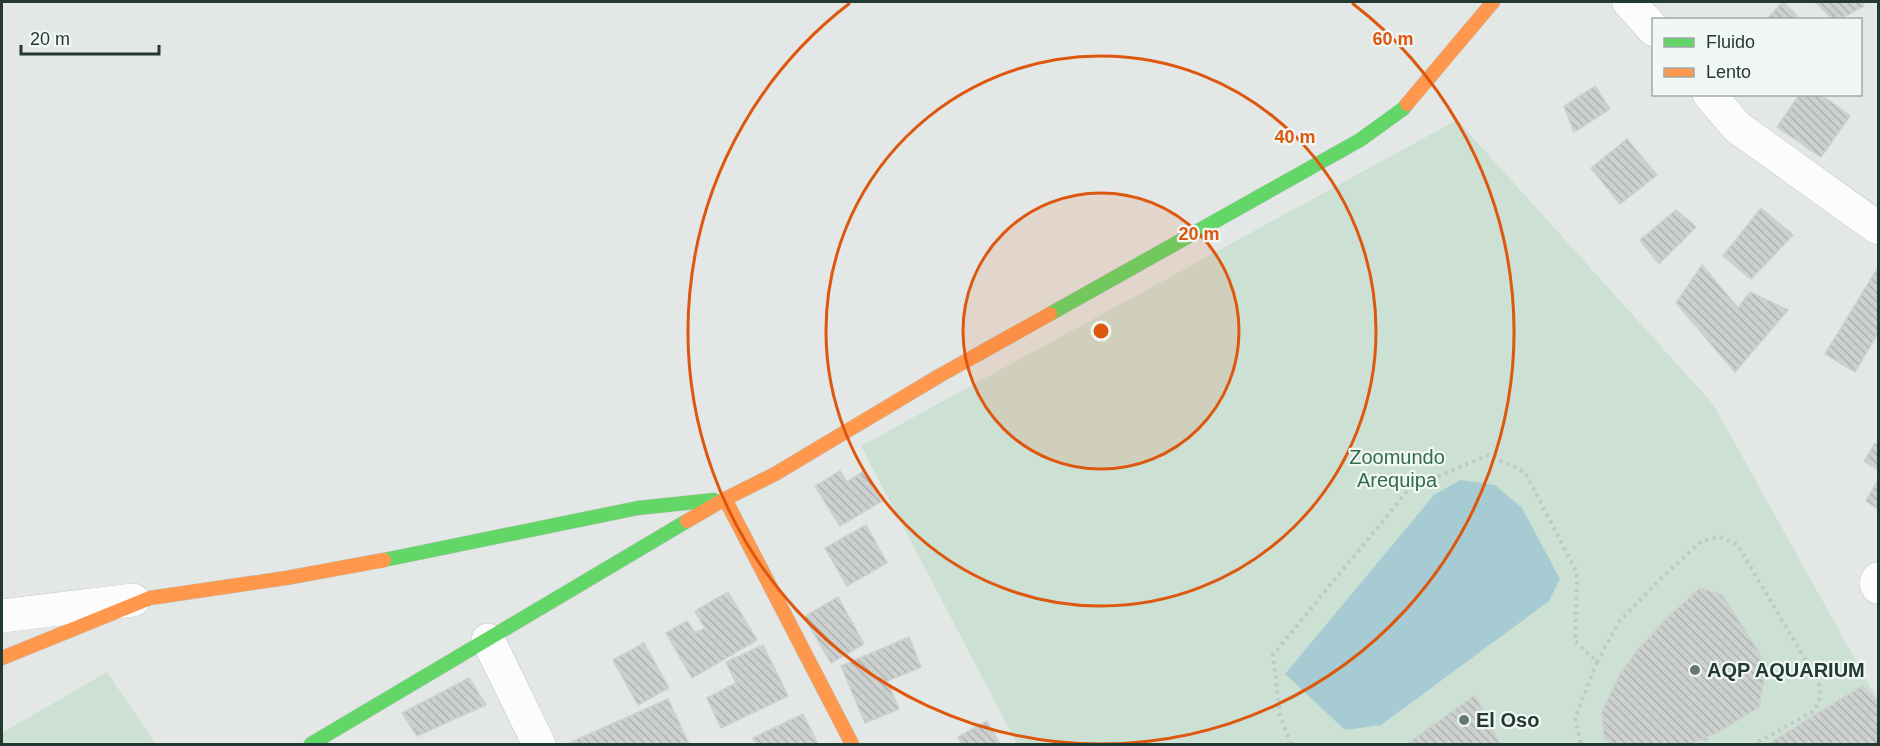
<svg xmlns="http://www.w3.org/2000/svg" width="1880" height="746" font-family="Arial,sans-serif">
<style>
.park{fill:#cde0d4}
.water{fill:#a7cbd2}
.building{fill:url(#building-back-hatch);stroke:#ccd1cf;stroke-width:1.5}
.lines{fill:none;stroke-linecap:round;stroke-linejoin:round}
.street-casing{stroke:#c0c5c3;stroke-width:34}
.fast-casing{stroke:#c0c6c3;stroke-width:15}
.slow-casing{stroke:#c0c6c3;stroke-width:15}
.path{stroke:#c0c8c5;stroke-width:4;stroke-dasharray:3 4.5;stroke-linecap:butt}
.street{stroke:#fbfcfb;stroke-width:33}
.fast{stroke:#63d668;stroke-width:14}
.slow{stroke:#ff974d;stroke-width:14}
.ring{fill:none;stroke:#de570e;stroke-width:3}
.poi-dot{fill:#667672;stroke:#f1f7f4;stroke-width:2}
.labels{text-anchor:middle;stroke-width:4.5;stroke-linejoin:round;paint-order:stroke}
.park-label{font-size:20px;fill:#316c4b;stroke:#f1f7f4}
.poi-label{font-size:20px;font-weight:bold;fill:#233934;stroke:#f1f7f4;text-anchor:start}
.centre{fill:#de570e;stroke:#f1f7f4;stroke-width:3}
.ring-label{font-size:18px;text-anchor:middle;font-weight:bold;fill:#de570e;stroke:#f1f7f4;stroke-width:4.5;stroke-linejoin:round;paint-order:stroke}
</style>
<defs>
<pattern id="building-back-hatch" width="6" height="6" patternUnits="userSpaceOnUse" patternTransform="scale(1.5)"><rect width="6" height="6" fill="#ccd0cf"/><path d="M-1 5l2 2M0 0l6 6M5-1l2 2" fill="none" stroke="#afb3b2"/></pattern>
</defs>
<rect width="100%" height="100%" fill="#e3e8e6"/>
<path class="park" d="M1457,120l256,284 161,289 4,4v47h-861l-156,-298z
M107,672l49,72h-154v-11z"/>
<path class="water" d="M1460,480l35,5 27,23 38,71 -11,22 -168,124 -36,5 -60,-56 149,-179z"/>
<path class="building" d="M1783,2l14,14 -4,4h-27z
M1815,2h47l2,4 -26,14h-4z
M1595,86l15,23 -36,23 -10,-26z
M1800,94h20l30,22 -29,41 -44,-30z
M1627,139l30,36 -37,29 -29,-36z
M1761,208l32,27 -42,44 -28,-23z
M1676,210l20,17 -37,37 -19,-24z
M1702,265l36,43 12,-16 38,18 -53,62 -59,-69z
M1877,269l1,1v63l-23,39 -30,-18z
M1875,443l3,2v25l-14,-9z
M840,471l7,11 17,-11 18,30 -42,25 -25,-40z
M1878,480v29l-12,-8z
M866,525l21,38 -40,23 -22,-38z
M1700,588l22,7 45,70 -8,42 -42,26 -28,11h-79l-6,-6 -2,-26 18,-38 17,-23 28,-31z
M728,592l29,48 -65,38 -26,-45 21,-12 8,12 10,-5 -10,-17z
M838,597l26,47 -33,19 -27,-46z
M909,637l12,30 -34,14 12,28 -34,14 -24,-57z
M644,643l25,45 -31,17 -25,-45z
M763,645l25,51 -67,32 -14,-30 29,-15 -10,-21z
M469,678l17,27 -69,31 -15,-23z
M1862,686l16,15v43h-110z
M1475,695l25,49h-93z
M668,699l21,45h-122z
M803,714l15,30h-62l-3,-6z
M987,721l13,23h-38l-4,-7z"/>
<g class="lines">
<g class="street-casing">
<path id="street" d="M1629,2l25,28
M1709,94l28,33 141,101
M1878,579l-2,4 2,4
M2,616l131,-16
M488,640l51,104"/>
</g>
<g class="fast-casing">
<path id="fast" d="M1050,314l310,-174 43,-31 4,-5
M384,560l254,-52 76,-8
M311,744l376,-223"/>
</g>
<g class="slow-casing">
<path id="slow" d="M1407,104l86,-102
M725,499l127,245
M687,521l38,-22 50,-25 164,-98 111,-62
M2,658l148,-60 136,-20 98,-18"/>
</g>
<path class="path" d="M1597,662l22,-40 40,-42 43,-39 18,-4 17,7 82,139 1,15 -6,13 -60,33
M1705,738l3,6
M1291,744l-11,-29 -7,-60 136,-166 79,-34 37,17 52,101 -2,68 22,21 -22,56 6,26"/>
<use href="#street" class="street"/>
<use href="#fast" class="fast"/>
<use href="#slow" class="slow"/>
</g>
<circle cx="1101" cy="331" r="138" fill="#de570e" fill-opacity=".12"/>
<g class="ring">
<circle cx="1101" cy="331" r="138"/>
<circle cx="1101" cy="331" r="275"/>
<path d="M1352 3A413 413 0 1 1 850 3"/>
</g>
<g class="poi-dot">
<circle cx="1695" cy="670" r="6"/>
<circle cx="1464" cy="720" r="6"/>
</g>
<g class="labels">
<g class="park-label">
<text x="1397" y="464">Zoomundo<tspan x="1397" dy="23">Arequipa</tspan></text>
</g>
<g class="poi-label">
<text x="1707" y="677">AQP AQUARIUM</text>
<text x="1476" y="727">El Oso</text>
</g>
</g>
<circle cx="1101" cy="331" r="9" class="centre"/>
<g class="ring-label">
<text x="1393" y="45">60 m</text>
<text x="1295" y="143">40 m</text>
<text x="1199" y="240">20 m</text>
</g>
<rect width="1880" height="746" fill="none" stroke="#233934" stroke-width="6"/>
<rect x="1652" y="18" width="210" height="78" fill="#f1f7f4" stroke="#9faba7" stroke-width="1.5"/>
<rect x="1664" y="38" width="30" height="9" fill="#63d668" stroke="#9faba7" stroke-width="1.5"/>
<text x="1706" y="48" font-size="18" fill="#233934">Fluido</text>
<rect x="1664" y="68" width="30" height="9" fill="#ff974d" stroke="#9faba7" stroke-width="1.5"/>
<text x="1706" y="78" font-size="18" fill="#233934">Lento</text>
<path d="M21 45v9h138v-9" fill="none" stroke="#233934" stroke-width="3"/>
<text x="30" y="45" font-size="18" fill="#233934" stroke="#f1f7f4" stroke-width="4.5" paint-order="stroke">20 m</text>
</svg>
